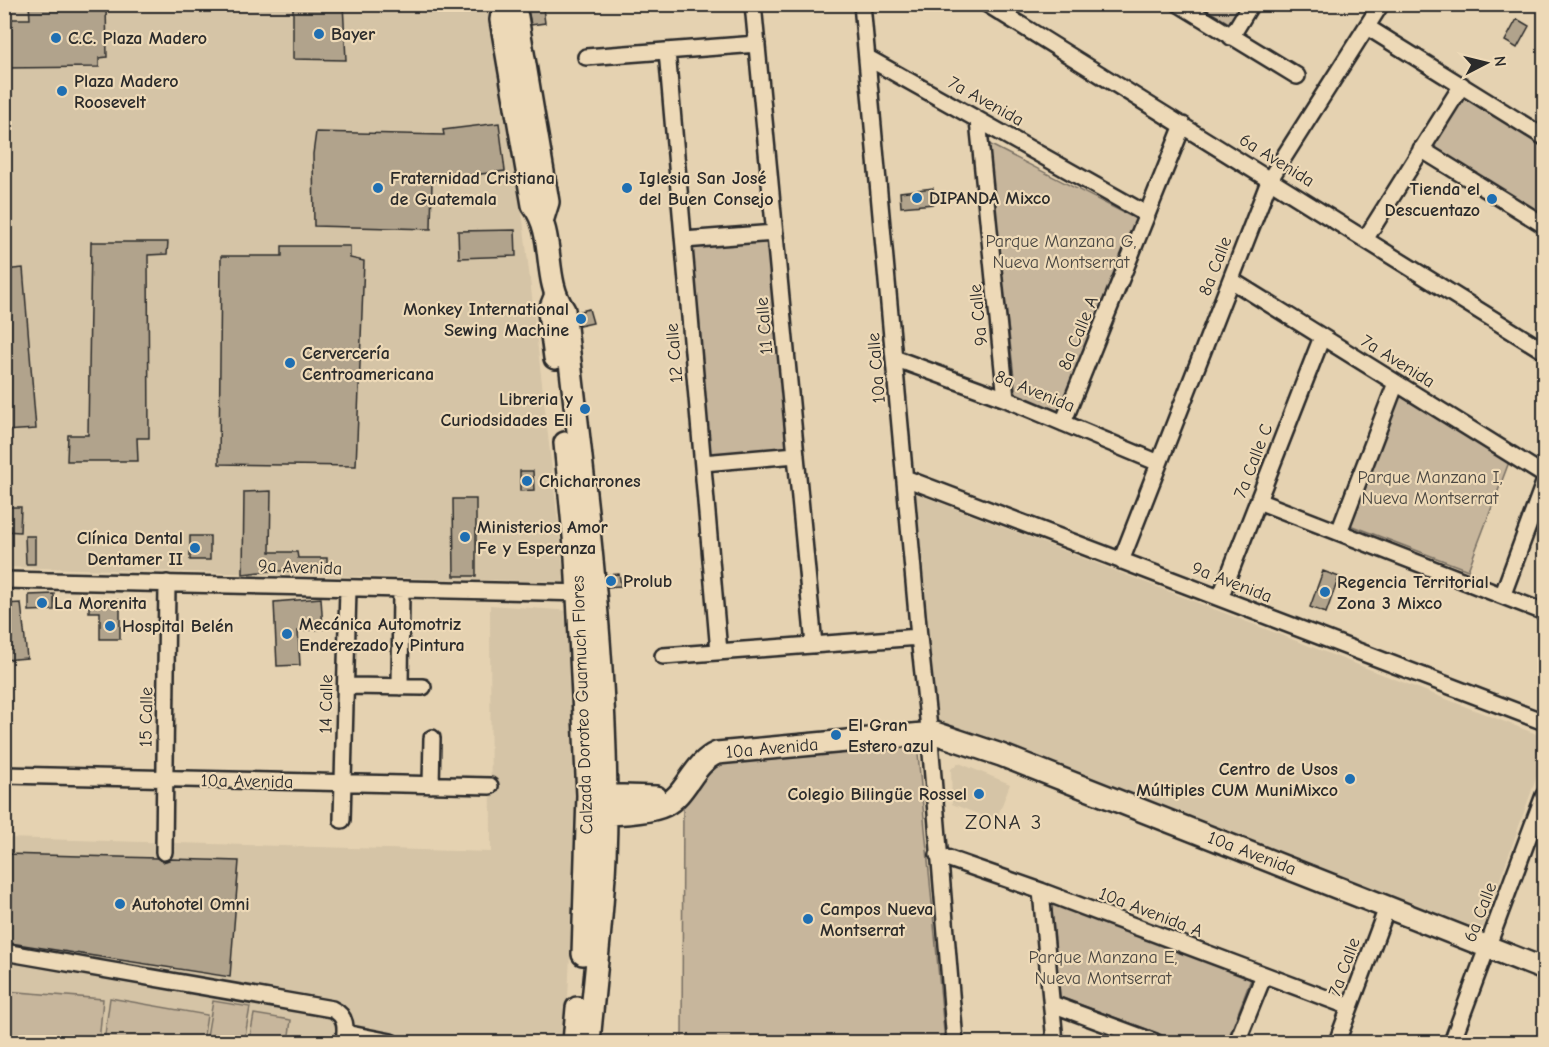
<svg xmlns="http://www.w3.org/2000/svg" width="1549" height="1047" font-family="'Comic Neue',sans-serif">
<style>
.built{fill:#d5c4a6}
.green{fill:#c7b69c;stroke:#797064;stroke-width:1.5}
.building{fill:#b1a38c;stroke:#2b2b2b;stroke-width:1.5}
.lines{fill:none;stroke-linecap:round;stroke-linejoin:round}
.street-casing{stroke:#2b2b2b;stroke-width:20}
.secondary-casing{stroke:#2b2b2b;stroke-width:26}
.street{stroke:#edd9b7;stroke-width:15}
.secondary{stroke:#edd9b7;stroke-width:21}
.poi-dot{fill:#1f6fb2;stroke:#edd9b7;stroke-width:2}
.labels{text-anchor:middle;stroke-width:4.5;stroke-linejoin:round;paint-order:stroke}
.poi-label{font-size:18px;font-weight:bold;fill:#2b2b2b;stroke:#edd9b7;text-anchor:start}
.street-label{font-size:18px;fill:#2b2b2b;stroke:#edd9b7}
.park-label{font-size:18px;fill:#4a4742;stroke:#edd9b7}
.quarter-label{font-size:21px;letter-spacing:1.5px;fill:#2b2b2b;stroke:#edd9b7}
</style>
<rect width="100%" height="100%" fill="#e5d2b1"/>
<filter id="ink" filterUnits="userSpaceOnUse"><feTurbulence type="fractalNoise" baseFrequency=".0167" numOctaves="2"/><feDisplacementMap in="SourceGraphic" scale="12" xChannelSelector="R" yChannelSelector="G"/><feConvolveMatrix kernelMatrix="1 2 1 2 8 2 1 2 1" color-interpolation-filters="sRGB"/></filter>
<g filter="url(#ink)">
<path class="built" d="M5,5h482l29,154 49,423 -560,-15z
M915,493l629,244v19l-62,174 -549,-211z
M490,605l81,6 8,147 -13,284h-561v-204l486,14z
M959,763l51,21 -14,37 -44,-17 -1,-35z"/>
<path class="green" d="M1199,5h46l-13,20z
M1464,96l80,50v75l-114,-71z
M987,143l151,77 -74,197 -48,-23z
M771,237l21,215 -85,7 -19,-215z
M1398,392l111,70 -41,108 -121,-46z
M917,743l28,299h-263l1,-246 32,-33z
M1051,902l200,77 -24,63h-46l-121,-45z
M6,991l97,8 -4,43h-94z
M110,998l97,17 -4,27h-99z
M213,1001l37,6 -6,35h-38z
M254,1014l37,6 -3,22h-39z"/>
<path class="building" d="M29,4h77l1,53 -8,1v9l-95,1v-49h26z
M293,4h50l3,56 -53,-1z
M543,8l2,15 -14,2 -3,-15z
M1517,19l12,7 -12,22 -12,-7z
M499,123l6,48 -73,9 -1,49 -117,-3 -1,-72 3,-22 128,3 -1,-5z
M933,188l1,16 -33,3 -1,-15z
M515,230l1,26 -57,2 -1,-27z
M91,242h77l-1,12 -19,1 1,183h-12l1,23h-71l1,-26h20z
M282,246h68v12l14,3 -8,205 -137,-2 2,-208h61z
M23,268l13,161 -32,2v-161z
M589,309l4,14 -14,3 -2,-14z
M520,471h13l1,19 -14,1z
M271,491l-1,61h27l1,6h29v13h-57l-27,3 1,-82z
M453,499h23v77h-22z
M4,507h17l-1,25 -16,-1z
M25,536h10v28h-9z
M190,536h20v24h-20z
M1323,571l16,6 -13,36 -16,-6z
M619,574l2,12 -14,1 -1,-12z
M54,594v16l-25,1v-16z
M321,598l2,31 -25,2 2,34 -23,1 -3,-64z
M89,600h31v39h-20v-27h-11z
M21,603l6,55 -23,2v-56z
M4,854l153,4 6,4 8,-3 68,2 -9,116 -226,-35z"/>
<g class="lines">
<g class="street-casing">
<path id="street" d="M753,4l61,641
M862,4l57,633 10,91
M987,4l557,347
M1179,4l118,72
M1367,27l177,110
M1231,37l20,-33
M667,51l52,601
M586,57l171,-13
M868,58l278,156
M978,120l28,279
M1421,149l123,76
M1366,238l96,-153
M684,240l91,-7
M1231,280l313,195
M894,358l112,41 153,64
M1063,423l120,-298
M703,463l93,-8
M905,478l639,244
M1258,501l286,111
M1339,532l57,-149
M1121,561l149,-382 111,-175
M4,580l581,13
M1503,594l41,-111
M1220,598l102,-261
M663,656l256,-19
M346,686l77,1
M400,687l1,-98
M930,741l25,301
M4,775l486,11
M431,785l1,-47
M342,820l6,-232
M164,852l3,-269
M938,855l103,36 309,116
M1041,891l14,151
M4,952l328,57c15,7 14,19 12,33
M1052,1004l103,38
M345,1033l46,9
M1237,1042l27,-67
M1337,1042l51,-137
M1452,1042l92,-247"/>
</g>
<g class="secondary-casing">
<path id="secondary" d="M504,4l-3,16 32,185c23,30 9,74 31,105 19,167 42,334 42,502 0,77 -10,154 -17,230
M510,4l7,13 31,185 -5,16
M555,297l-6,15 6,46
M565,443l11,114 12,238 -5,159
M935,733l66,22 543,214
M591,795l65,2
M592,814c18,0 57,-1 73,-9 22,-11 28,-42 52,-52l206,-19
M574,1042l3,-34"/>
</g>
<use href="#street" class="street"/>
<use href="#secondary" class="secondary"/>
</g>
</g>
<g class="poi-dot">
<circle cx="319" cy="34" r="6"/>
<circle cx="56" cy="38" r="6"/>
<circle cx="62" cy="91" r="6"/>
<circle cx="378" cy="188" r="6"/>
<circle cx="627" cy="188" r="6"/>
<circle cx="917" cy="198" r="6"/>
<circle cx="1492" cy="199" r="6"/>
<circle cx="581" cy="319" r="6"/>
<circle cx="290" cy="363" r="6"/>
<circle cx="585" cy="409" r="6"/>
<circle cx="527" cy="481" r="6"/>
<circle cx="465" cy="537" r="6"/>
<circle cx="195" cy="548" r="6"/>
<circle cx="611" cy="581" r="6"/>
<circle cx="1325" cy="592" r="6"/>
<circle cx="42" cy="603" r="6"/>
<circle cx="110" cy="626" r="6"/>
<circle cx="287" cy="634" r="6"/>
<circle cx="836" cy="735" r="6"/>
<circle cx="1350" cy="779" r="6"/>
<circle cx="979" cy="794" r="6"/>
<circle cx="120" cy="904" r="6"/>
<circle cx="808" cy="919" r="6"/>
</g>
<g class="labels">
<g class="poi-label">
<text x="331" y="40">Bayer</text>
<text x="68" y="44">C.C. Plaza Madero</text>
<text x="74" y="87">Plaza Madero<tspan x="74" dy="21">Roosevelt</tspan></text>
<text x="390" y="184">Fraternidad Cristiana<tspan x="390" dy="21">de Guatemala</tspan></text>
<text x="639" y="184">Iglesia San José<tspan x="639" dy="21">del Buen Consejo</tspan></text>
<text x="1480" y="195" text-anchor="end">Tienda el<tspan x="1480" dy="21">Descuentazo</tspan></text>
<text x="929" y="204">DIPANDA Mixco</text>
<text x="569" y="315" text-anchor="end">Monkey International<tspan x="569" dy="21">Sewing Machine</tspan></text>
<text x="302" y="359">Cervercería<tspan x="302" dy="21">Centroamericana</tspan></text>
<text x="573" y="405" text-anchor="end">Libreria y<tspan x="573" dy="21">Curiodsidades Eli</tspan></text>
<text x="539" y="487">Chicharrones</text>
<text x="477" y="533">Ministerios Amor<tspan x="477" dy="21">Fe y Esperanza</tspan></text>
<text x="183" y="544" text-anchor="end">Clínica Dental<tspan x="183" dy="21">Dentamer II</tspan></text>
<text x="623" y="587">Prolub</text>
<text x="1337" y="588">Regencia Territorial<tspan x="1337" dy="21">Zona 3 Mixco</tspan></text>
<text x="54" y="609">La Morenita</text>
<text x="299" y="630">Mecánica Automotriz<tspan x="299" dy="21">Enderezado y Pintura</tspan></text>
<text x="122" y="632">Hospital Belén</text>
<text x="848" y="731">El Gran<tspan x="848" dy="21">Estero azul</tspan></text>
<text x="1338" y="775" text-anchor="end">Centro de Usos<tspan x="1338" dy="21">Múltiples CUM MuniMixco</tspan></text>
<text x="967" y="800" text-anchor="end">Colegio Bilingüe Rossel</text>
<text x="132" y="910">Autohotel Omni</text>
<text x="820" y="915">Campos Nueva<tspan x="820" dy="21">Montserrat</tspan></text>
</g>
<g class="street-label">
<text transform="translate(986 101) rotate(29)" y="6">7a Avenida</text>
<text transform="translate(1277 160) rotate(32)" y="6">6a Avenida</text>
<text transform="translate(1215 266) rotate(-69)" y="6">8a Calle</text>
<text transform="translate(978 315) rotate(-96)" y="6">9a Calle</text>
<text transform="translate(764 326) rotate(-95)" y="6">11 Calle</text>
<text transform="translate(1078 333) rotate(-68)" y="6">8a Calle A</text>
<text transform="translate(674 353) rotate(-95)" y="6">12 Calle</text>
<text transform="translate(1398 361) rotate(32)" y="6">7a Avenida</text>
<text transform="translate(876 368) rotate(-95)" y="6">10a Calle</text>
<text transform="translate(1035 391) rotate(22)" y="6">8a Avenida</text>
<text transform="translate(1253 461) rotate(-69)" y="6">7a Calle C</text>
<text transform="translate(300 567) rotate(2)" y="6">9a Avenida</text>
<text transform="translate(1232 582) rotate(21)" y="6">9a Avenida</text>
<text transform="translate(326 704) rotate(-89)" y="6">14 Calle</text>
<text transform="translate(582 705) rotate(-92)" y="6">Calzada Doroteo Guamuch Flores</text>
<text transform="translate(146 717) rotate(-89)" y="6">15 Calle</text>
<text transform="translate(772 748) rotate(-5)" y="6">10a Avenida</text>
<text transform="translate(247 781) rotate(1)" y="6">10a Avenida</text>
<text transform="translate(1252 853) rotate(21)" y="6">10a Avenida</text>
<text transform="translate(1151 912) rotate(21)" y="6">10a Avenida A</text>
<text transform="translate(1480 912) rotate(-69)" y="6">6a Calle</text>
<text transform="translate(1344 967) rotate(-70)" y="6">7a Calle</text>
</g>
<g class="park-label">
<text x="1061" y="247">Parque Manzana G,<tspan x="1061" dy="21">Nueva Montserrat</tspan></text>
<text x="1430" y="483">Parque Manzana I,<tspan x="1430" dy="21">Nueva Montserrat</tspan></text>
<text x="1103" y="963">Parque Manzana E,<tspan x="1103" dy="21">Nueva Montserrat</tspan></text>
</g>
<g class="quarter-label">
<text x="1004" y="829">ZONA 3</text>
</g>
</g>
<rect width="1549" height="1047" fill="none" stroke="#edd9b7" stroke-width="24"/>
<rect x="12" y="12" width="1525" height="1023" fill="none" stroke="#2b2b2b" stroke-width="2" filter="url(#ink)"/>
<g transform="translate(1486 63) rotate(83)" stroke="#edd9b7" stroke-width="4.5" paint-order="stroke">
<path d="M0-4.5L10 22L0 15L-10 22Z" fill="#2b2b2b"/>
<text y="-9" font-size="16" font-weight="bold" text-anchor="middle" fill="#2b2b2b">N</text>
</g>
</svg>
